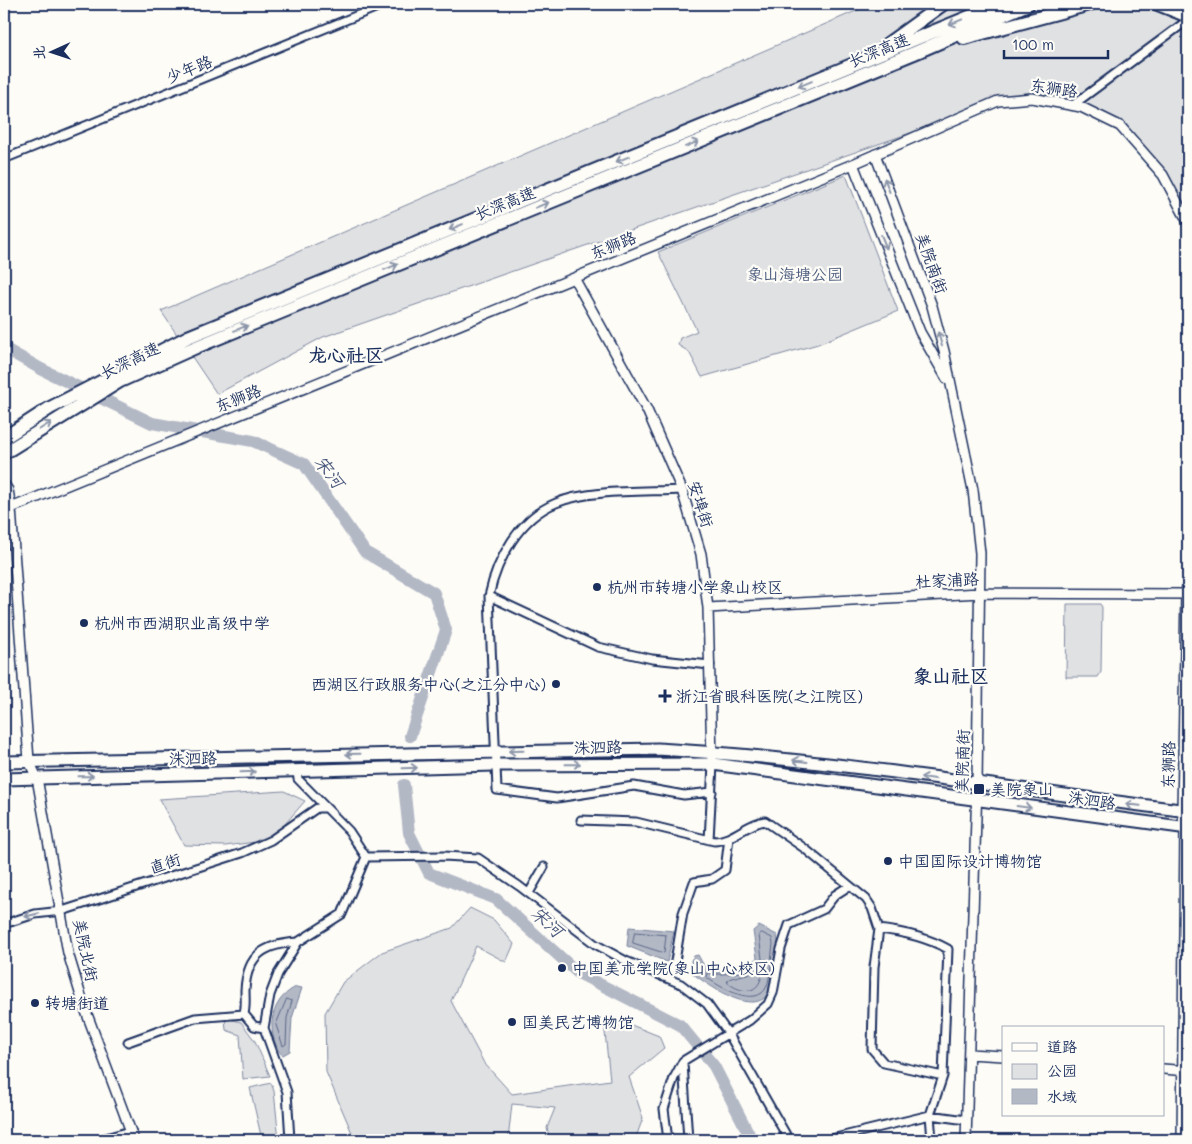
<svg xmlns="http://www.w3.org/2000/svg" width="1192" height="1144" font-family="Mali,'LXGW WenKai TC',sans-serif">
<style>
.green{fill:#e0e1e3;stroke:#7e88a0}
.water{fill:#b3b8c5;stroke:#76819c}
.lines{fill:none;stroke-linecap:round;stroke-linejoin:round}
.shore{stroke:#586687;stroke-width:1}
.river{stroke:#b3b8c5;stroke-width:12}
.minor-casing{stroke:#1b2f5e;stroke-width:11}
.tertiary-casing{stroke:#1b2f5e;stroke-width:12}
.primary-casing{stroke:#1b2f5e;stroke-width:15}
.motorway-casing{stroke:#1b2f5e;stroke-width:16}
.minor{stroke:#fdfcf7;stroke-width:7}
.tertiary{stroke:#fdfcf7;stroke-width:9}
.primary{stroke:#fdfcf7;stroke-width:11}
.motorway{stroke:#fdfcf7;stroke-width:12}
.oneway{stroke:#8c96aa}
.poi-dot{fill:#1b2f5e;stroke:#fdfcf7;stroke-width:2}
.labels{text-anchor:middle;stroke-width:4.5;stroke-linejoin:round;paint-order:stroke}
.street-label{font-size:16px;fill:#1b2f5e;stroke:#fdfcf7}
.park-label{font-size:16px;fill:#4c5c7f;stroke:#fdfcf7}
.poi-label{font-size:16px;fill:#1b2f5e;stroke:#fdfcf7;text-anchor:start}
.water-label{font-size:18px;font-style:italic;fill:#49587d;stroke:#fdfcf7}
.quarter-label{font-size:19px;font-weight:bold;fill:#1b2f5e;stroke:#fdfcf7}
</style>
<rect width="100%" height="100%" fill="#fdfcf7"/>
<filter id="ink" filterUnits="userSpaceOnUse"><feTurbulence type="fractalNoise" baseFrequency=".02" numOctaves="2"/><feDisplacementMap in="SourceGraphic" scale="10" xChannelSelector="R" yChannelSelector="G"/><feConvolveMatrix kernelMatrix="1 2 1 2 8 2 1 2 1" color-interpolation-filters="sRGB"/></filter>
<g filter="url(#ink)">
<path class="green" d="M872,4h316v208l-68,-86 -47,-21 -42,-7 -46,9 -662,230 -106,57 -56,-83z
M846,175l52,136 -80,33 -116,33 -13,-25 -11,-7 2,-7 17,-7 -39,-79z
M1067,604h33l2,3 -1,65 -3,5h-32z
M284,791l21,10 -34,39 -46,6 -41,-1 -25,-46z
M470,908l24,12 20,24 -8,18 -30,-16 -25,55 33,62 28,31 98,-14 -6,-57 7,-6 48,19 5,12 -35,29 14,41 -8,22h-19l-3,-2 -3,2h-60l-3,-12 8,-20 -43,-4 -4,36h-153l-29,-68 -1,-59 18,-31 39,-30 70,-24z
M225,1018l16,4 14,19 15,35 -27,3 -3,-44 -14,-5z
M271,1083l3,8 5,49h-17l-12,-52z"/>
<path class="water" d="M759,926l18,9c3,13 -1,25 -3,38 -1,5 -1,11 -3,15 -12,34 -63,-3 -79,-15l-1,-13 3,-4 4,-1c2,3 4,8 6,10 11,10 43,1 53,-7l-4,-27z
M629,927l45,4 -7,31 -40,-16z
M296,987l6,1 -10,30 -2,33 -7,4c-5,-3 -6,-7 -8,-13 -8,-21 0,-45 21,-55z"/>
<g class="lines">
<path class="shore" d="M635,932l31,3 -2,18 -31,-10z
M762,933l10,5 1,6c-2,13 -2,30 -6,42 -10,24 -49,0 -61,-9l1,-4c14,3 47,0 55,-14l-3,-24z
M759,971l3,3c-3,21 -21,20 -35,8l2,-3z
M287,999l5,2 -5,17 -1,26 -3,2 -7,-21z"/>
<path class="river" d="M4,348l37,21 111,54 101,18 51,23 61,88 69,41 12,37 -36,106
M404,785l5,48 20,40 67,26 82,74 102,52 34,41 38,74"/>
<g class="minor-casing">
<path id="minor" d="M1073,105l115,-85
M4,159l381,-155
M682,490c-36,2 -94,-1 -126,13 -37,15 -59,56 -67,93l8,194 60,8 77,-12 50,9 28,-3
M489,596l109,51 54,12 58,6
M581,820l55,2 78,19c19,0 33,-18 51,-20l39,27 62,51 6,9 7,21c25,3 47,8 69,20l-5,127 -13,39 2,25
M709,840l4,-76
M366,857l78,-1 34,2 41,28 76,58 31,17 55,23 26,20 21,29 61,107
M529,893l15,-26
M4,924l31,-10 27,-3 180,-58 29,-13 46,-32h9
M879,929l-5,38 -2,82 12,14 59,13
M663,977l11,-10 9,-54 11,-31 18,-3 13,-9 4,-32
M264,1028l-10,-2 -10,-12c2,-8 1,-16 1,-24 2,-36 20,-46 53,-48
M128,1042l67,-24 49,-4
M683,1061l67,-41 18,-16 5,-11 8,-44 8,-24 35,-16 11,-14 14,-9
M683,1063l5,77
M99,1140l31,-9
M290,1140l-3,-48 -23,-64 6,-33 8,-21 20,-32 44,-28 24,-57 -17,-26 -51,-52 -1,-8
M668,1140l-4,-31 10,-31 9,-17
M827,1140l103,-25 36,5"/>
</g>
<g class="tertiary-casing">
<path id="tertiary" d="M875,154l57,152 12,45 29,139 7,63 -3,232 -11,355
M853,164l67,168 27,47
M574,278l73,132 35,80 19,64 7,54 4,151
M4,484l4,6 3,18 18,253 8,17 31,175 16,53 50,134
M11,508l842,-344 145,-63 34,-3 49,9 39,19 43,49 25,47
M708,608l272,-15 206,1
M969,1054l34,2
M1163,1069l25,2
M1182,1140l3,-312 -3,-17 4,-217 2,-11"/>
</g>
<g class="primary-casing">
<path id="primary" d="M4,762l654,-13c178,10 354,41 530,62
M4,779l490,-14 219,-1 475,64"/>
</g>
<g class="motorway-casing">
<path id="motorway" d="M1158,4l30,12
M964,38l126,-34
M886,45l57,-41
M4,438l46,-30 138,-71 813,-333
M4,453l116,-72 76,-34 723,-296 109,-47"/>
</g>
<use href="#minor" class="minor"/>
<use href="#tertiary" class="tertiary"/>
<use href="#primary" class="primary"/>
<use href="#motorway" class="motorway"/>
</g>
<defs><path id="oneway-shaft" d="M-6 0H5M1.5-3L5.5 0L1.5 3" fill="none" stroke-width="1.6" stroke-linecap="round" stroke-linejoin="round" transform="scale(1.25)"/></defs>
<g class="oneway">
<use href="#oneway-shaft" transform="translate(956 22) rotate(158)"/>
<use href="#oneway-shaft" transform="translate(805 84) rotate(158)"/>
<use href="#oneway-shaft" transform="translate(692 144) rotate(-22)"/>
<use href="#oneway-shaft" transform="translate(623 159) rotate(158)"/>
<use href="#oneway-shaft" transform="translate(887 185) rotate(-110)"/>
<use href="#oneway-shaft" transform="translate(542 205) rotate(-22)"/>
<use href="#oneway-shaft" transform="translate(456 227) rotate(158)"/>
<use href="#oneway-shaft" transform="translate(884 242) rotate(68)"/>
<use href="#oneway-shaft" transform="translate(391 267) rotate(-22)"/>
<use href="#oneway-shaft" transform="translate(241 328) rotate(-22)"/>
<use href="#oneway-shaft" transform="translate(940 339) rotate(-105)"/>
<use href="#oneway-shaft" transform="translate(45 426) rotate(-32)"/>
<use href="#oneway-shaft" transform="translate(516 751) rotate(179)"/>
<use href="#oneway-shaft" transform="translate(353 754) rotate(179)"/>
<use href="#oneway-shaft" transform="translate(800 761) rotate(-173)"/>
<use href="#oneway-shaft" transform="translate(573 764) rotate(-1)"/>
<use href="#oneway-shaft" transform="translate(410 768) rotate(-2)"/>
<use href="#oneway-shaft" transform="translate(248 772) rotate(-2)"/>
<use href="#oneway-shaft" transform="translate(86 776) rotate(-1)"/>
<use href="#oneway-shaft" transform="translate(928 778) rotate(-172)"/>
<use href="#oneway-shaft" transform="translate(1133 805) rotate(-174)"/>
<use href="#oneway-shaft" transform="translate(1024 807) rotate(8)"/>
<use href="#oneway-shaft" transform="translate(32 915) rotate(167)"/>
</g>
</g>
<g class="poi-dot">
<circle cx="597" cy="587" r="5"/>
<circle cx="84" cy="623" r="5"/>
<circle cx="556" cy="684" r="5"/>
<path d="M662.5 688.5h5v5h5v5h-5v5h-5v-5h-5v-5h5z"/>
<rect x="973" y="783" width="12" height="12" rx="2.5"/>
<circle cx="888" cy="861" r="5"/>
<circle cx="562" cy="968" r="5"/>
<circle cx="35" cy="1003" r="5"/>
<circle cx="512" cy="1022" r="5"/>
</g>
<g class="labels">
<g class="street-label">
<text transform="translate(879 50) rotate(-22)" y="6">长深高速</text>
<text transform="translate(189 69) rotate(-22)" y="6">少年路</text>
<text transform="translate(1054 88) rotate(8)" y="6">东狮路</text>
<text transform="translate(505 203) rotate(-22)" y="6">长深高速</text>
<text transform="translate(613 245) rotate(-22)" y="6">东狮路</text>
<text transform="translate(932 263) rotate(70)" y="6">美院南街</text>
<text transform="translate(130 360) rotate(-26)" y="6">长深高速</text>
<text transform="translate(238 398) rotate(-22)" y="6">东狮路</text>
<text transform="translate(701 504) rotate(72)" y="6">安埠街</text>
<text transform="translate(947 580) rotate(-3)" y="6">杜家浦路</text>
<text transform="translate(598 747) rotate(-1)" y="6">洙泗路</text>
<text transform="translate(193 758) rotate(-1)" y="6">洙泗路</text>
<text transform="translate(962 761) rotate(-88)" y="6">美院南街</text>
<text transform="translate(1168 765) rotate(-89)" y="6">东狮路</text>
<text transform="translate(1092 800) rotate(8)" y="6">洙泗路</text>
<text transform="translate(165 863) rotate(-18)" y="6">直街</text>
<text transform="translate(86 950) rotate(78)" y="6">美院北街</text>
</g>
<g class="park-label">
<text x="795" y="280">象山海塘公园</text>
</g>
<g class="poi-label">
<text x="607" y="593">杭州市转塘小学象山校区</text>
<text x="94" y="629">杭州市西湖职业高级中学</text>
<text x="546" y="690" text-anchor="end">西湖区行政服务中心(之江分中心)</text>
<text x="676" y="702">浙江省眼科医院(之江院区)</text>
<text x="990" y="795">美院象山</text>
<text x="898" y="867">中国国际设计博物馆</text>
<text x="572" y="974">中国美术学院(象山中心校区)</text>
<text x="45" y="1009">转塘街道</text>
<text x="522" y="1028">国美民艺博物馆</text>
</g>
<g class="water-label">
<text transform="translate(329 472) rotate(52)" y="6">宋河</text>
<text transform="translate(547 922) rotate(42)" y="6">宋河</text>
</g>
<g class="quarter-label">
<text x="346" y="362">龙心社区</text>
<text x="951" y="683">象山社区</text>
</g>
</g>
<rect width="1192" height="1144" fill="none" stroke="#fdfcf7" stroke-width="20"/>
<rect x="10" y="10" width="1172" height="1124" fill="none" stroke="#1b2f5e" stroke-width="2" filter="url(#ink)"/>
<rect x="1002" y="1026" width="162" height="90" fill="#fdfcf7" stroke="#a3aaba"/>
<rect x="1012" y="1043" width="25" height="8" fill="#fdfcf7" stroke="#a3aaba"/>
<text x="1047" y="1052" font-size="15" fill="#1b2f5e">道路</text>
<rect x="1012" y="1064" width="25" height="15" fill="#e0e1e3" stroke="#a3aaba"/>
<text x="1047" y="1076" font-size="15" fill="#1b2f5e">公园</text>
<rect x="1012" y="1089" width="25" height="15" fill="#b3b8c5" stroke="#a3aaba"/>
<text x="1047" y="1102" font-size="15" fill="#1b2f5e">水域</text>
<g transform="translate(52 52) rotate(267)" stroke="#fdfcf7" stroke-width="4" paint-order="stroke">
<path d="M0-4L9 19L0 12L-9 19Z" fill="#1b2f5e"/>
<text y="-8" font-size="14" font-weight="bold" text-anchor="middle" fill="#1b2f5e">北</text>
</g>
<path d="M1004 50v8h104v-8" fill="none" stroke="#1b2f5e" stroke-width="2.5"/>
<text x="1012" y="50" font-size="15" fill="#1b2f5e" stroke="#fdfcf7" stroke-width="4" paint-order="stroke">100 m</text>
</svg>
